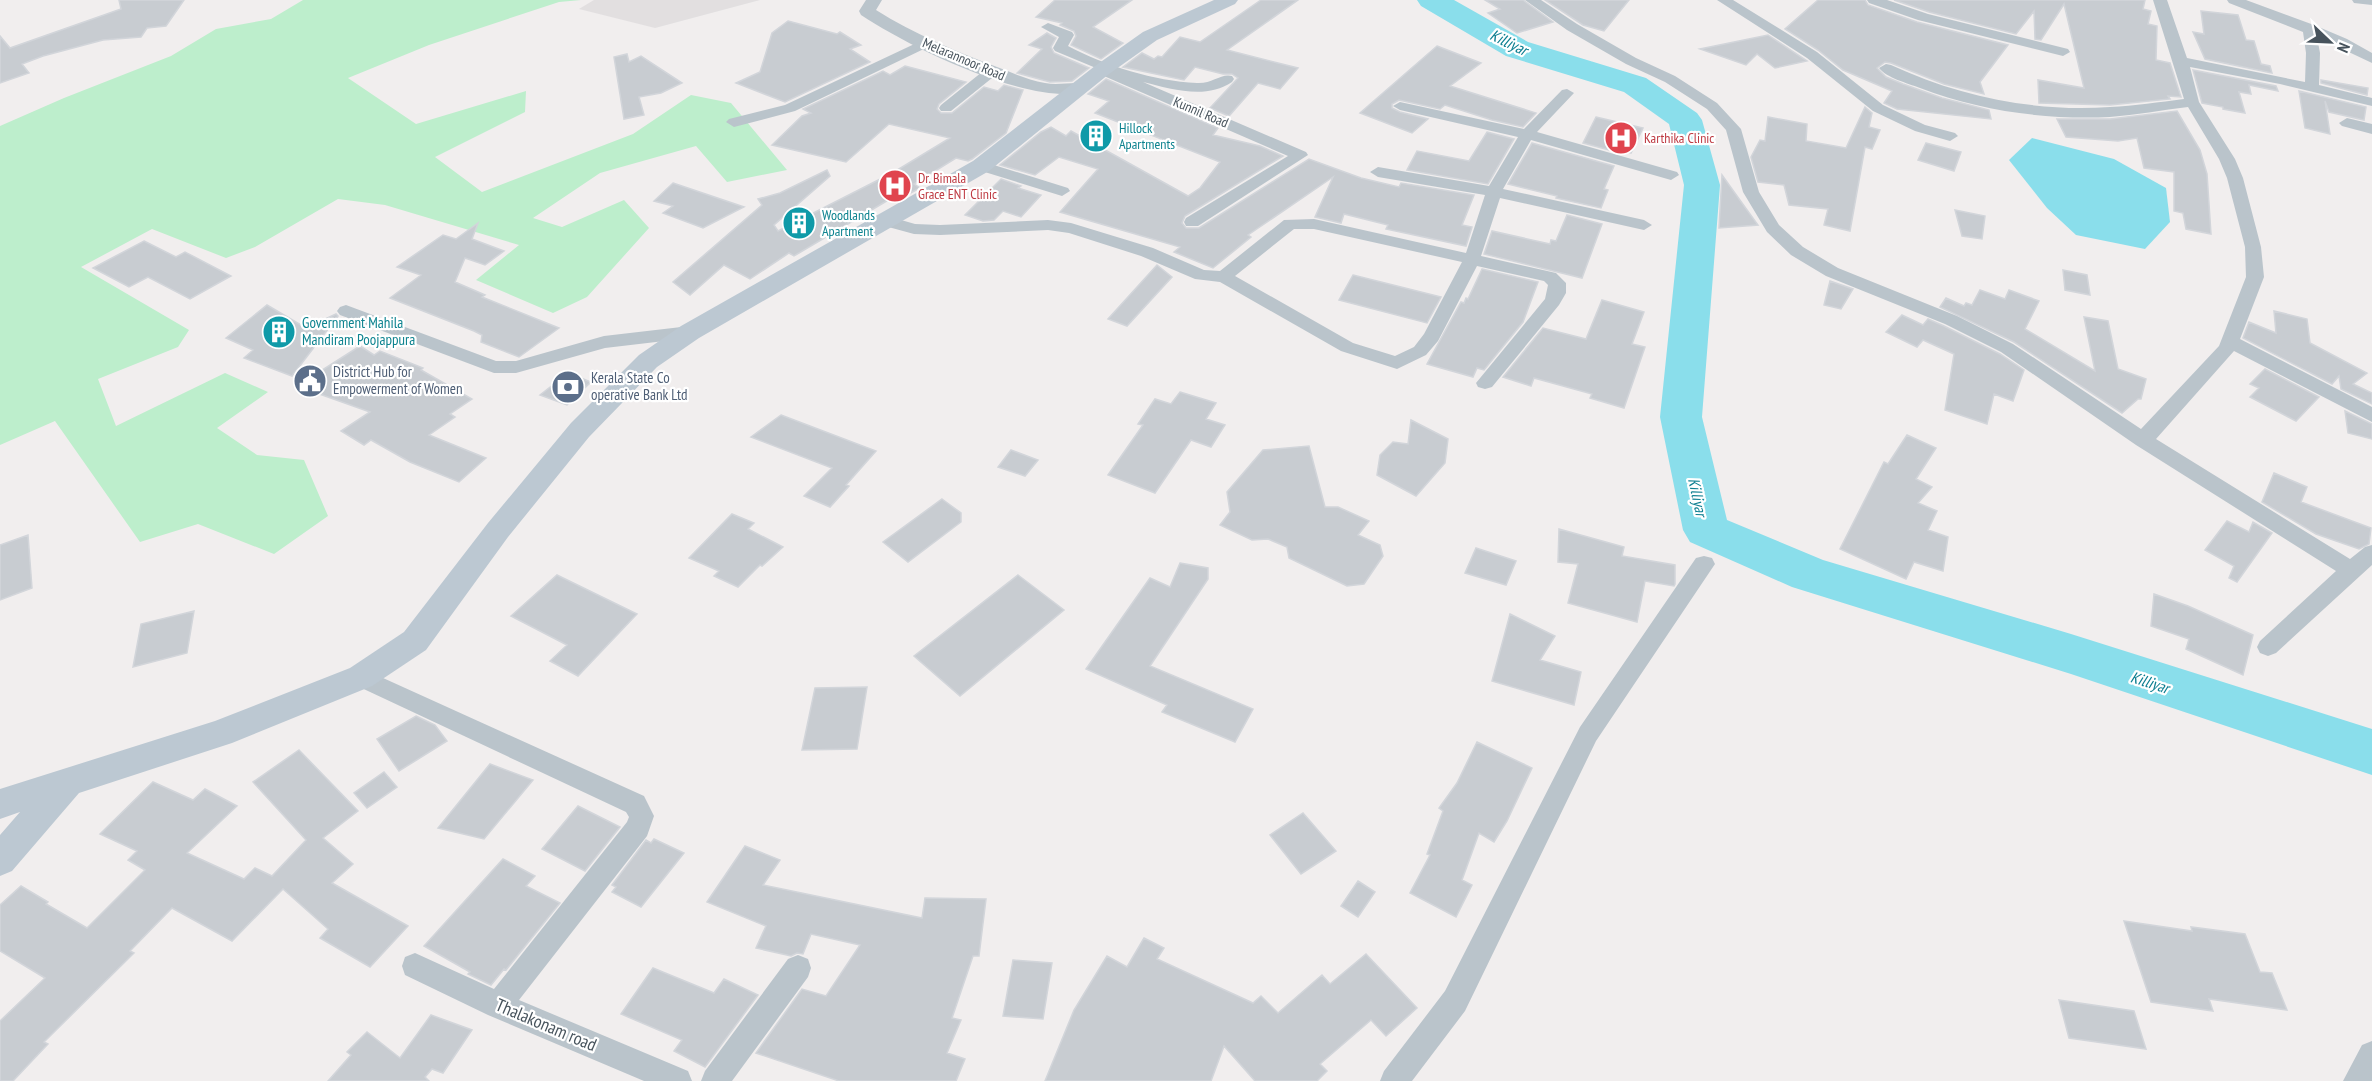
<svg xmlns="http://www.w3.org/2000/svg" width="2372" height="1081" font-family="'PT Sans Narrow',sans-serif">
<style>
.education{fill:#e2dfe0}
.green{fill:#bdeecc}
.water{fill:#8adeeb}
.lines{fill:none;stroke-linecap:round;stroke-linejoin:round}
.river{fill:#8adeeb;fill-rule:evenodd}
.building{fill:#c8ccd1;stroke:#d2d5da;stroke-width:1.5}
.minor{fill:#bac4cb;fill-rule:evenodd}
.tertiary{fill:#bac4cb;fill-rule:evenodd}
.secondary{fill:#bcc8d2;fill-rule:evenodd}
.labels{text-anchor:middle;stroke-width:4.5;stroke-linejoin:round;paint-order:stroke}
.far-street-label{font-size:14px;fill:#47535c;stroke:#fff}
.far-culture-label{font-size:14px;fill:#0d838f;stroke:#fff;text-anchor:start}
.far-health-label{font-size:14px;fill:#be3a42;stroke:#fff;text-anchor:start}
.culture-label{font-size:15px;fill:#0d838f;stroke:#fff;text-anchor:start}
.service-label{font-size:15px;fill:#4e5e75;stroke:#fff;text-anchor:start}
.water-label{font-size:16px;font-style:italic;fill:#0e7f91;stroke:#fff}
.near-street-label{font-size:18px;fill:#47535c;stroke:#fff}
</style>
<rect width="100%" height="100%" fill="#f1eeee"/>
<path class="education" d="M594,0h166l-105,28 -76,-19z"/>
<path class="green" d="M303,0h278l-22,2 -130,43 -81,33 68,46 110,-33 -1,21 -90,45 47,35 151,-58 58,-39 40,8 56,67 -60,12 -31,-36 -96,27 -67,45 29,9 62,-27 25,28 -62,69 -34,16 -77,-33 43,-35 -134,-40 -47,-6 -83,48 -29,11 -74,-29 -71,38 108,63 -11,17 -80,32 18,47 109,-53 43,19 -51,36 40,27 47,5 24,56 -54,38 -76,-30 -58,18 -85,-121 -55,24v-319l64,-28 107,-42 45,-27 55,-10z"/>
<path class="water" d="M2032,138l82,21 52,29 4,34 -25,27 -69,-14 -29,-27 -38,-48z"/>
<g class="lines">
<path class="river" d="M1417,0h37l74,42 118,36 51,35 5,7 18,65 -18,232 25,103 96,40 248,74 301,95v46l-301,-101 -279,-87 -102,-45 -7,-12 -23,-113 24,-232 -15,-61 -45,-32 -118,-36 -85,-50z"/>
</g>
<path class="building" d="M119,0h65l-18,26 -19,2 -6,9 -38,3 -60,16 -21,8 7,9 -29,10v-47l10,12 111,-39z
M1055,0h77l-39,27 30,16 -22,16 -30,-14 5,-9 -2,-5 -14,-6 2,-2 -26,-6z
M1261,0h37l-71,50 71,18 -18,21 -22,-6 -29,33 -19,-8 28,-30 -6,-4h-9l-28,-7 -11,13 -61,-13 19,-14 12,6 4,-3 4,1 18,-20 20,5z
M1485,0h38l30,22 -36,11 -29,-20 12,-4z
M1545,0h84l-25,31 -21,-6z
M1818,0h47l3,5 49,17 91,23 -28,37 4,12 -40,-10 -53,-21 -6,-1 -8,6 9,9 17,7 39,14 47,12 2,9 -94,-10 -13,-6 8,-12 -49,-21 -25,-20 -33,-21z
M1894,0h251l-2,9 8,2 -3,13 9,2 -1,34 14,3 11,34 -13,-1 2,3 -60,6 -71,-2 -1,-23 46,8 -20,-84 -23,36 -6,-1 -1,-28 -18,23 -87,-22z
M2201,11l37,4 8,25 8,1 7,23 9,2 2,7 -67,-14 -12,-27 11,2z
M788,21l49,13 3,-2 21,13 -11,4 20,13 -85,40 -49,-19 24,-11 12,-39z
M1047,33l9,5 -5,9 3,6 35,15 -17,13 -22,1 -33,-9 25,-24 -13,-4z
M1768,35l39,26 -32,7 -18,-14 -11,11 -46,-16z
M1437,46l44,17 -31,23 86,27 -13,14 -31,-7 -47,-15 -5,4 -41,-9 -7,4v4l8,4 28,7 -16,14 -52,-20z
M627,54l2,8 12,-6 41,27 -21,10 -22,4 5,18 -20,4 -10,-62z
M905,66l61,16 -27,22 -2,5 4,4h11l32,-26 14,4 6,-6 19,5 -17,43 -34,26 -4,2 -12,-3 -42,26 6,4 -26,14 -4,-3 -96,57 -5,-3 -39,26 -26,-14 -34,30 -17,-13 89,-77 -4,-6 22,-6 47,-23 3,6 -56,49 4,6 116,-59 56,-34 -61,-14 -43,38 -74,-17 30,-29 9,-3 -8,-4 80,-38 7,4z
M2193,70l83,16 2,5 -29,-6 2,9 -12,-2 6,21 -22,-4v-2l-21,-4z
M1106,79l112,49 -5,7 47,11 23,10 -98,60 -3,7 4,5h13l110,-69 52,19 38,9 2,-4 73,12 -12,30 10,2 -6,19 -80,-17 2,-4 -44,-11 -3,9 -26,-6 18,-40 -85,58 3,2 -38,31 -39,-16 6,-5 -120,-35 38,-43 -39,-12 -24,18 -35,-10 41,-33 10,-5 15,9 5,-5 117,65 12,-8 20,-26 -125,-49 14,-12 -21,-7z
M2321,80l47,8 -1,7 -46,-12z
M2299,91l67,16 -2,13 -35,-8 -4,-11 5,33 -25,-6z
M1865,107l7,6 -3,14 11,3 -8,19 -7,-2 -15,84 -26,-6 4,-16 -39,-4 -5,-20 -26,-3 -7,-25 9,-17 5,1 3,-24 39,7 -1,17 40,7z
M2177,111l23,39 7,24 4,60 -25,-5 -3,-16 -9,-2v-39l-30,-4 -7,-30 -19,3 -52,-4 -9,-18h53z
M1596,117l47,11 -12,25 -9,-3 -2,3 -37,-10z
M1487,132l27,7 -26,45 -81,-14 10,-19 52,10z
M1532,143l82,23 -10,23 4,1 -7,18 -45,-10 1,-2 -49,-12z
M1926,143l35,9 -7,19 -36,-11z
M1722,175l20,28 16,22 -39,3z
M1001,179l20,7 -3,2 23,7 -20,22 -18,-6 -9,9 -11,1 -18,-6z
M673,183l71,24 -41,21 -40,-15 10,-7 -19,-5z
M1955,210l30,6 -3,23 -20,-3z
M1567,215l35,9 -20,54 -98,-24 8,-23 58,13 1,-4 5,1z
M478,223l-6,16 32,12 -19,14 -20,-7 -10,24 30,13 -3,2 77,31 -40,29 -38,-15 1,-7 -8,-4 -84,-33 31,-23 -24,-8 46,-32 13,4z
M144,241l32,16 9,-5 46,24 -41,23 -42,-22 -19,10 -36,-19z
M1157,265l15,12 -45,49 -19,-7z
M1482,269l56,13 -15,40 -39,48 -7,-2 -4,9 -46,-13 34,-62 3,1 2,-5 2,1z
M2063,270l24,5 3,20 -25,-5z
M1353,275l88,22 -14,26 -88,-23z
M1830,281l23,8 -12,20 -17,-4z
M1980,290l25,9 4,-9 30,11 -14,28 70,42 -11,-54 24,4 10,48 28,10 -5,20h-3l-16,14 -108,-71 -74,-35 6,-9 18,8 2,-3 6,2z
M1602,300l42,12 -12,32 13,3 -21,61 -34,-10 2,-4 -58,-16 -3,8 -28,-9 40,-49 43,11z
M267,305l39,23 30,-14 2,2 -46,60 -48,-18 9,-8 -27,-12z
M2274,311l33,8 3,24 57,30 -14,11 19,9v11l-31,-15 -2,-13 -7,8 -89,-46 6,-16 27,11z
M1902,315l21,10 5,-6 16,7 56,28 24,16 -11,31 -19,-7 -7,30 -42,-14 9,-56 -31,-14 -6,7 -31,-15z
M360,346l14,9 6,-4 43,17 -2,2 51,29 -22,15 5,3 -26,18 57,23 -27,24 -49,-20 -39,-22 -7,5 -23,-14 29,-19 -73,-26z
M2265,369l54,28 -23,24 -46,-24 9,-9 -9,-4z
M568,373l23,9 -24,23 -27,-10z
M1180,392l36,11 -10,16 19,6 -14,22 -20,-7 -36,53 -47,-18 35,-50 -5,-1 17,-25 16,5z
M2345,411l27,13v15l-24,-6z
M781,415l95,36 -30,34 3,1 -19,21 -26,-11 28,-28 -81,-31z
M1411,420l37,19 -3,24 -29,33 -39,-21 3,-20 13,-13 15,2z
M1907,435l29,13 -20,31 16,8 -14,16 19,8 -9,19 20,7 -5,34 -29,-9 -8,17 -66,-30 44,-87 4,2z
M1309,446l16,61h13l31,14 -11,14 22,10 3,11 -19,28 -17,2 -58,-28 -2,-11 -19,-8 -16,1 -32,-15 10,-13 -3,-20 36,-42z
M1011,450l27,10 -13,16 -27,-9z
M2274,473l33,14 -6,15 70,26 -2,16 -10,5 -43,-15 -54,-32z
M942,499l19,14v9l-53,40 -25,-20z
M732,514l22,9 -6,6 35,18 -21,19 -2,-1 -22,22 -24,-11 5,-5 -30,-13z
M2227,521l22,11 4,-10 19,11 -35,49 -8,-4 5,-12 -29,-16z
M1559,529l65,18 -2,9 53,9v19l-1,2 -29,-5 -8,41 -69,-19 10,-39 -20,-2z
M28,535l4,53 -32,12v-55z
M1476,548l40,13 -10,24 -41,-12z
M1180,563l28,5v11l-58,87 103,43 -18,33 -73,-30 5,-7 -81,-36 64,-91 20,9z
M557,575l80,39 -59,62 -28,-15 17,-16 -56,-29z
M1018,575l46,35 -104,86 -46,-40z
M2154,594l34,12 65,29 -10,40 -57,-26 3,-10 -38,-13z
M194,611l-7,42 -54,14 8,-43z
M1510,614l45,22 -15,24 41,12 -7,33 -82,-24z
M867,687l-10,62 -55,1 13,-62z
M416,716l19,9 12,16 -48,30 -22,-32z
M1477,742l55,26 -25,53 -13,21 -15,-9 -17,47 10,5 -16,32 -46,-24 20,-38 -3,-1 16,-43 -4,-3 18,-25z
M299,750l59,61 -35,27 30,26 -21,19 76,43 -38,41 -50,-29 8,-9 -45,-40 -51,52 -60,-33 -42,43 4,2 -90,89 4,2 -35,37h-13v-60l45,-43 -45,-27v-46l21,-19 27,16 -2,2 41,24 58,-58 -17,-10 9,-9 -37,-17 53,-52 40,18 12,-11 32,17 -50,47 57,26 11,-11 17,8 34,-36 -53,-58z
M490,764l43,16 -49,59 -46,-11z
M384,772l13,15 -30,21 -13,-15z
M578,806l42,21 -35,44 -43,-22z
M1303,813l33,38 -35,23 -31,-39z
M654,839l30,14 -43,54 -29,-15 4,-5 -4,-2 34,-45 5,3z
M745,846l35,14 -17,25 159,33 3,-20 61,1 -7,57h-6l-21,62 9,2 -14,33 18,6 -9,22h-117l-83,-28 46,-64 24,7 34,-51 -49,-11 -8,20 -6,-1 -6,3 -35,-8 10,-22 -59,-24z
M503,859l32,17 -9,10 34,17 -54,67 -2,-1 -13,16 -23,-11 2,-2 -46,-26z
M1358,881l17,11 -17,25 -17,-11z
M2124,921l68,10 -1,-4 54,7 15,38 12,1 15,37 -78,-11 4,12 -62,-9z
M1144,938l20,10 -7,11 96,44 8,-7 17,17 44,-38 8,9 36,-30 51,54 -31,28 -15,-16 -51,44 7,7 -10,10h-62l-31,-35 -13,35h-166l29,-71 33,-54 20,11z
M1013,960l39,3 -9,56 -40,-3z
M653,968l61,25 10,-14 34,16 -53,72 -31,-16 8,-11 -61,-26z
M2059,1000l75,11 12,38 -77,-11z
M431,1015l41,15 -29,43 -11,-4 -7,8 4,4h-101l23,-26 -4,-3 20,-20 33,26z"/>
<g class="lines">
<path class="minor" d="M1525,0h16l36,24 59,34 39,18 42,27 24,26 18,63 20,33 24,22 35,21 119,48 56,28 128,85 78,-83 27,-69 -1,-30 -18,-69 -8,-19 -31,-52c-26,3 -52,8 -78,10 -64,3 -130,-6 -190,-29 -13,-5 -33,-10 -41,-20l7,-4 5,1c69,32 143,47 219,42 25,-1 49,-5 74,-8l-31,-99h14l20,58 118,24 1,-29 -3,-21 -74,-29 -2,-3h19l68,25 33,14 25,14v10l-55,-26 3,16 -1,32 53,13v8l-92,-22 -90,-17 9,35 36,57 8,19 18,69 3,30 -24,62 132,68v15l-138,-71 -78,88 194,120 15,-12 7,-2v20l-96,88 -8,3 -8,-3 -3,-6 3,-6 76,-70 -200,-126 -135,-93 -56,-28 -119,-48 -35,-21 -24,-23 -24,-40 -17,-62 -19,-21 -42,-27 -39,-18 -59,-34z
M1717,0h16l84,52 66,53 42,20 30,8 3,3 -8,5 -35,-10 -42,-20 -66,-53z
M1867,0h20l41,14 140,35 2,3 -7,4 -145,-36 -49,-17z
M2352,0h20v5l-18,-2z
M1048,23l24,9 2,3 -6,11c38,20 86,35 129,37 15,1 24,-10 35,-7l2,3 -2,3c-26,18 -61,7 -89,0l163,70 2,3 -110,71h-12l-2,-4 2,-4 102,-62 -191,-83 -1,-5 -41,-17 -2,-3 6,-11 -18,-10z
M925,39l5,1 2,3 -2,3 -135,65 -61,16 -8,-5 3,-3 56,-14z
M992,67l7,4 -2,3 -46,37h-10l-2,-3 2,-3 46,-37z
M1567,89l7,4 -37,39 140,40 2,3 -8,5 -140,-40 -28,49 141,31 8,5 -8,5 -144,-32 -19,58 75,17 10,10v10l-7,12 -67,82 -7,2 -7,-2 -2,-4 69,-84 3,-14 -4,-4 -67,-15 -39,75 -12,14 -29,14 -56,-18 -121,-69 -25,-3 -54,-23 -72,-23 -21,-3 -108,5 -26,-1 -33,-9 -2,-4 8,-5 28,8 25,1 108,-5 23,3 82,25 51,22 16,1 64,-51 30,-1 152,34 19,-58 -107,-18 -8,-5 8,-5 111,19 29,-49 -118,-27 -7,-4 7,-4 124,27 38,-39zM1294,229h20l148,33 -38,72 -10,13 -19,9 -42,-13 -118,-67z
M2347,118l25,6v10l-30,-8 -3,-3z
M981,161l87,27 2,3 -8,5 -87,-27 -2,-3 2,-3z
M346,305l150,56h20l88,-25 86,-10 6,2 3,4 -3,4 -6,2 -85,10 -89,25h-22l-154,-58 -3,-4 3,-4z
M1704,556l8,2 3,6 -119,177 -131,270 -53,70h-32l4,-10 61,-80 135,-264 116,-169z
M361,668l283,128 10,20 -7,20 -128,164 169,71 4,10h-48l-156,-66 -83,-40 -3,-9 3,-9 10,-4 79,36 133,-167 2,-5 -3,-5 -273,-128 -3,-7 3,-7z
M798,955l10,4 3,9 -3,9 -76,104h-31l4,-10 83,-112z
M2372,1041v40h-29l19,-36z"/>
<path class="tertiary" d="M866,0h16l-6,10c38,24 79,41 121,57 16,6 31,13 48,16 14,3 28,-2 41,1l3,4 -3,4c-57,14 -177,-45 -225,-77l-2,-4z"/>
<path class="secondary" d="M1214,0h24l-3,4 -78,36 -48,34 -120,97 -290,167 -42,29 -68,70 -81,100 -82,113 -54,36 -140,57 -153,50 -67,78 -12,5v-41l20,-23 -20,7v-30l215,-68 135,-53 54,-36 84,-109 83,-100 68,-68 42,-29 292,-165 122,-95 48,-34z"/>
</g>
<defs>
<g id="building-disc" transform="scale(1.725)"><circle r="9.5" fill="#0f9aa8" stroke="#fff"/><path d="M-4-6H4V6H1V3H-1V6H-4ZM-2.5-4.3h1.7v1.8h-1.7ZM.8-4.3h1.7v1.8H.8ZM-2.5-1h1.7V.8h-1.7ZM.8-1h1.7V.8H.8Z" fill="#fff"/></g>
<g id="hospital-disc" transform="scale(1.725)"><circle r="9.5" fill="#e0444e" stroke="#fff"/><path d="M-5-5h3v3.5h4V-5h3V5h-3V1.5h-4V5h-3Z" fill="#fff"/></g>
<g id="civic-disc" transform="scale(1.725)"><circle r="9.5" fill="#5c6f8a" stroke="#fff"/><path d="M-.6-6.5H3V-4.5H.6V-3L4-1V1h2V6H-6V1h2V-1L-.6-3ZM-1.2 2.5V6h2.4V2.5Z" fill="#fff"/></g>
<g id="bank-disc" transform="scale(1.725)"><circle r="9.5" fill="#5c6f8a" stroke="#fff"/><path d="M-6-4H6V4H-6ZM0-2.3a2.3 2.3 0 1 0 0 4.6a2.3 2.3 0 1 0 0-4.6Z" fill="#fff"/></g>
</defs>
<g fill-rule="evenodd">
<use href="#building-disc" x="1096" y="136"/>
<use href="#hospital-disc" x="1621" y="138"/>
<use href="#hospital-disc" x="895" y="186"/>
<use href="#building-disc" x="799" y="223"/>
<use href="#building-disc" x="279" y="332"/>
<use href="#civic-disc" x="310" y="381"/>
<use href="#bank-disc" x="568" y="387"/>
</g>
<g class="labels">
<g class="far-street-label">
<text transform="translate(964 59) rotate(23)" y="5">Melarannoor Road</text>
<text transform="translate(1201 112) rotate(23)" y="5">Kunnil Road</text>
</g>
<g class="far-culture-label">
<text x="1119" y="133">Hillock<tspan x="1119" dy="16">Apartments</tspan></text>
<text x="822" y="220">Woodlands<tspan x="822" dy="16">Apartment</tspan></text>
</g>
<g class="far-health-label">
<text x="1644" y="143">Karthika Clinic</text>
<text x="918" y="183">Dr. Bimala<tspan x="918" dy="16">Grace ENT Clinic</tspan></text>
</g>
<g class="culture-label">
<text x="302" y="328">Government Mahila<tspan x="302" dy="17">Mandiram Poojappura</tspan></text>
</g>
<g class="service-label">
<text x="333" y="377">District Hub for<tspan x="333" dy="17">Empowerment of Women</tspan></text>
<text x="591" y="383">Kerala State Co<tspan x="591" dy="17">operative Bank Ltd</tspan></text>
</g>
<g class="water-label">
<text transform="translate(1509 42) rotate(26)" y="6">Killiyar</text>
<text transform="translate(1698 497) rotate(78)" y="6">Killiyar</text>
<text transform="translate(2150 682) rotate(18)" y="6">Killiyar</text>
</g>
<g class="near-street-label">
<text transform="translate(546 1025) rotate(23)" y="6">Thalakonam road</text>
</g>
</g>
<g transform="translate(2330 42) rotate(113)" stroke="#ffffff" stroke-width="4.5" paint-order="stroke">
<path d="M0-4.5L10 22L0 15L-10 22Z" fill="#47535c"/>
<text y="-9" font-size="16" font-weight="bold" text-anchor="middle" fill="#47535c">N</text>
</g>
</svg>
